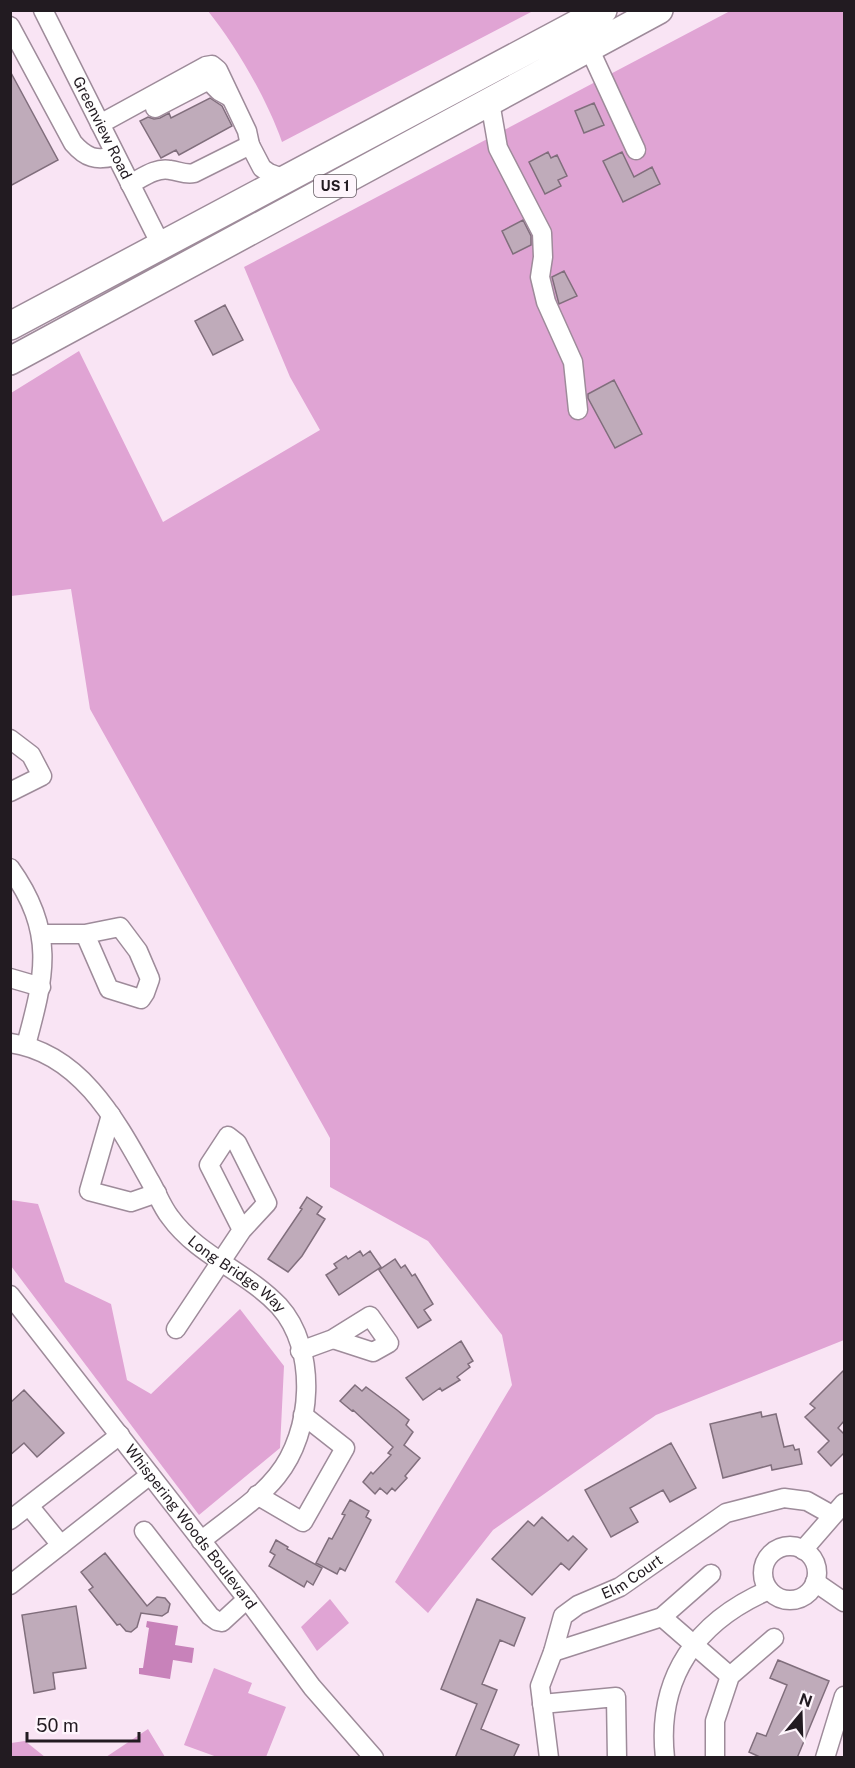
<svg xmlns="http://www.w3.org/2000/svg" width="855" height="1768" font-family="'Public Sans',sans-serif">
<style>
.green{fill:#e0a4d4}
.water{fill:#c882ba}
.building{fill:#bfabba;stroke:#806e7c;stroke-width:1.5}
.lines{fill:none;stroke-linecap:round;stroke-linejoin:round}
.minor-casing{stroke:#9e8b9a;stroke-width:21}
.highway-casing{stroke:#9e8b9a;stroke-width:30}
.minor{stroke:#fff;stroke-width:18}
.highway{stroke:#fff;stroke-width:27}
.labels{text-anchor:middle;stroke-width:4.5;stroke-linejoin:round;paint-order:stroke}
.shield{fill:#fef5fc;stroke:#645c63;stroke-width:1.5}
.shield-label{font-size:14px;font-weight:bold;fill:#221b21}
.street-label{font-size:15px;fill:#221b21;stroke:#fef5fc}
</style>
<rect width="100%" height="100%" fill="#f9e4f4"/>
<path class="green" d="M208,11h325l-251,131c-15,-43 -46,-96 -74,-131z
M730,11h114v1329l-188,75 -163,115 -65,83 -33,-31 117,-197 -10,-50 -74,-94 -98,-54v-49l-240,-429 -19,-120 -60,7v-203l68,-42 84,171 157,-92 -30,-53 -46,-110z
M11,1200l27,4 27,78 46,22 16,76 24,14 89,-85 44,57 -4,82 -81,67 -188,-249z
M330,1599l19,24 -32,28 -16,-24z
M214,1668l38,15 -4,10 38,14 -20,50h-49l-33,-12z
M148,1729l17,28h-59z
M25,1741l20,16h-34v-14z"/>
<path class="water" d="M147,1621l31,5 -3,19 19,3 -2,15 -19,-3 -3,19 -31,-5v-6h4l6,-40 -3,-1z"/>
<path class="building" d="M10,71l48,89 -48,26z
M210,98l12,8 10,20 -53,29 -3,-5 -15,8 -21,-37 8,-4 6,2 6,-1 9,-5 2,5z
M594,103l10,22 -20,8 -9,-22z
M548,152l3,6 6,-3 10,21 -9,4 3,6 -16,8 -16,-32z
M622,152l12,25 18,-10 8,17 -37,18 -20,-41z
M523,220l8,16v9l-18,9 -11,-23z
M564,271l13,25 -18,8 -7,-27z
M225,305l18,35 -30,15 -18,-34z
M614,380l28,54 -27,14 -27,-50v-4z
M307,1197l15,10 -5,7 8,5 -23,37 -14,16 -20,-13 34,-50 -2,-1z
M360,1251l3,5 7,-5 11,16 -42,28 -13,-20 11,-7 -3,-4 12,-8 2,3z
M395,1259l6,9 4,-3 7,11 3,-2 18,30 -9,6 7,10 -13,8 -39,-58z
M461,1341l12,20 -5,3 2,3 -13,10 3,3 -18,11 -2,-3 -17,12 -17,-22z
M844,1370v51l-6,7 6,6v19l-13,13 -13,-14 11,-11 -24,-24 10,-9 -5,-4z
M355,1385l7,6 4,-4 31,23 12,10 -3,5 7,7 -9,13 16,13 -15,18 2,2 -12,13 -3,-3 -5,6 -7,-6 -5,6 -12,-12 8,-10 2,2 18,-19 -3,-2 5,-6 -40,-37 -1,1 -12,-10z
M24,1390l40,43 -27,24 -13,-14 -14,12v-52z
M761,1412l1,5 14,-3 8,33 9,-2 2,5 4,-1 3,15 -30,6 -1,-5 -48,13 -13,-54z
M671,1443l25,45 -26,14 -7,-12 -33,18 8,14 -27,15 -26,-47z
M350,1500l19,11 -3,6 5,3 -26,51 -5,-3 -3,6 -21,-11 13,-25 3,1 13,-24 -3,-1z
M542,1517l26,24 5,-5 14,13 -18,21 -8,-7 -29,32 -40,-36 36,-38 6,5z
M276,1540l12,7 -1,2 35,19 -9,17 -6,-4 -3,6 -35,-21 6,-11 -5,-3z
M105,1553l42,53 10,-9 8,1 5,6 -2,8 -6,4 -21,-3 -4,14 -6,5 -5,-1 -6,-7 -3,1 -28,-35 4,-3 -12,-15z
M477,1599l48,19 -11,28 -14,-6 -18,44 15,6 -16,39 38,16 -6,13h-58l22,-54 -36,-15z
M76,1606l10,62 -33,5 2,16 -21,4 -12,-78z
M778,1660l51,21 -32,77h-35l-13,-6 8,-19 9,3 21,-51 -17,-7z"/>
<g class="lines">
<g class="minor-casing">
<g id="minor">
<path id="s1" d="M43,10l118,235"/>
<path d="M10,26l63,117c13,15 23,18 42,13"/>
<path d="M589,48l47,102"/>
<path d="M490,102l8,46 44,85 1,24 -3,20 6,25 27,60 5,48"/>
<path d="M155,108l50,-26 6,1 8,8 11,6"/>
<path d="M100,124l106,-58 6,-1 6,5 29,61 3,14 12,23 7,5 16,6"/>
<path d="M130,184c12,-6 26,-17 40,-14 9,1 15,5 24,3l56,-28"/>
<path d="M10,739l21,16 11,21 -32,16"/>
<path d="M10,868c46,64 35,107 16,177"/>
<path d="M41,934h44l35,-7 18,24 12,28 -5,14 -4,6 -32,-10 -24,-55"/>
<path d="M10,978l31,9"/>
<path id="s2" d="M10,1043c72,10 108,81 140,138 7,12 12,26 20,36 28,39 76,54 109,89 39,43 34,126 -2,170 -20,25 -51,44 -76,65"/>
<path d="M111,1115l-22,76 42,11 26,-9"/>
<path id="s3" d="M10,1295l237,304 65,88 62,71"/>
<path d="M176,1329l66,-99 25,-27 -30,-60 -9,-7 -19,29 33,65"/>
<path d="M300,1351l33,-12 37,-23 19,27 -16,9 -40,-13"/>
<path d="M257,1495l46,27 42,-74 -42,-33"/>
<path d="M29,1506l32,39"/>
<path d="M10,1520l110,-85"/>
<path d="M144,1531l66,85 7,5 5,1 25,-23"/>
<circle cx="790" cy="1573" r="27"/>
<path d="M803,1550l41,-47"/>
<path d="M815,1582l29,20"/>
<path d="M10,1585l140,-110"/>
<path d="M662,1617l68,59"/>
<path d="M553,1652l109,-35 49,-43"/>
<path d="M542,1704l74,-7 1,61"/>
<path id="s4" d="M549,1758l-9,-72 13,-34 10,-36 15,-11 42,-18 106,-74 58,-15 23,3 25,14"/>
<path d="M665,1758c-9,-81 32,-137 104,-168"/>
<path d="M715,1758v-37l15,-45 44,-38"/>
<path d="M825,1758l19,-62"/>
</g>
</g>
<g class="highway-casing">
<path id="highway" d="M10,326l593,-316
M10,361l649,-351"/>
</g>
<use href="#minor" class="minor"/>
<use href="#highway" class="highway"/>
</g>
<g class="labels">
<rect class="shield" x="314" y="175" width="42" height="22" rx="4.5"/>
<g class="shield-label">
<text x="335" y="191">US 1</text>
</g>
<g class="street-label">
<text dy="5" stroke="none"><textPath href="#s1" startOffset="132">Greenview Road</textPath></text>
<text dy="5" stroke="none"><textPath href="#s2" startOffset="334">Long Bridge Way</textPath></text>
<text dy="5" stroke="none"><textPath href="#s3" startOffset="294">Whispering Woods Boulevard</textPath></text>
<text dy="5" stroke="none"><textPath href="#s4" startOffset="226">Elm Court</textPath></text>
</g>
</g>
<rect width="855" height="1768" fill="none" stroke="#221b21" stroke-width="24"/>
<g transform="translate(801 1714) rotate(19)" stroke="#fef5fc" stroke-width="4.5" paint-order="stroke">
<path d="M0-4.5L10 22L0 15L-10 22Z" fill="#221b21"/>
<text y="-9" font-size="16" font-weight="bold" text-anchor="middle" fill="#221b21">N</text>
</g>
<path d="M27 1732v9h112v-9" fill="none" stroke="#221b21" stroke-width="3"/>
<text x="36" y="1732" font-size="18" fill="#221b21" stroke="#fef5fc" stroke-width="4.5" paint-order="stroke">50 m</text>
</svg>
